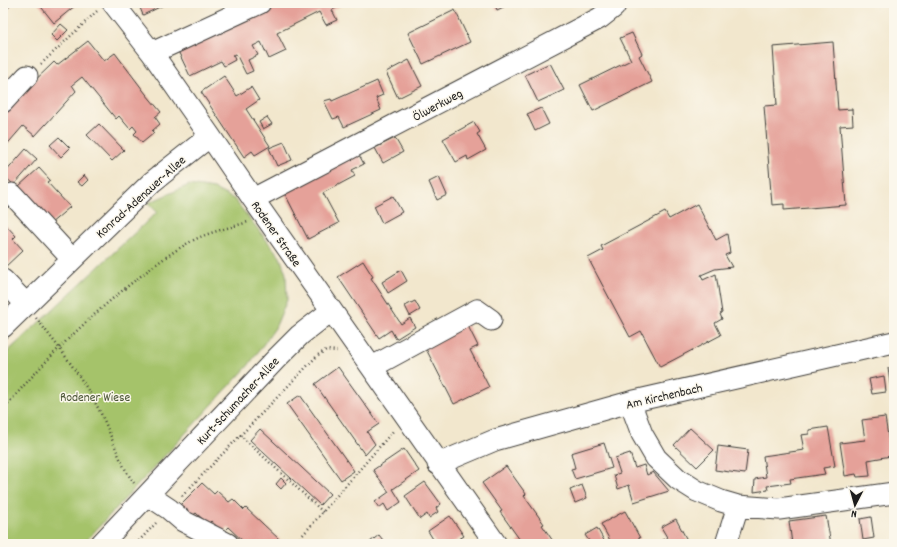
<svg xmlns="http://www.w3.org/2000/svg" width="897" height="547" font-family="Dekko,sans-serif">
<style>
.green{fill:#a5c36b;stroke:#607044}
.building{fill:#e5a199}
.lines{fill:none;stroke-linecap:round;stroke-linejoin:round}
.minor-casing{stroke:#3c3a37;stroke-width:23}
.path{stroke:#3c3a37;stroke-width:2.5;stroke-dasharray:1 3;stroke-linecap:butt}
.minor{stroke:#fff;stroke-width:21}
.labels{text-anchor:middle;stroke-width:3;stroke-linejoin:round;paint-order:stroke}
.street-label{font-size:13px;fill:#1c1c1c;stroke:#fbf7ec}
.park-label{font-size:13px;fill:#4c5638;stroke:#fbf7ec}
</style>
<rect width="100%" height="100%" fill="#fbf7ec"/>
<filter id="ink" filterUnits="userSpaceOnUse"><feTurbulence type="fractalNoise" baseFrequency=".025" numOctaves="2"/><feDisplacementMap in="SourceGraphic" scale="8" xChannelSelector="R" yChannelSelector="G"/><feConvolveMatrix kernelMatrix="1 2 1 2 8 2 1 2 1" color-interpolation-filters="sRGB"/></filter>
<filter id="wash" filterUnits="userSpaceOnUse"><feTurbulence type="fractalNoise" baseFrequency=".012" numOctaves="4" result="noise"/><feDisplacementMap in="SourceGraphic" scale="16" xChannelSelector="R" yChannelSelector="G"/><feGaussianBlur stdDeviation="0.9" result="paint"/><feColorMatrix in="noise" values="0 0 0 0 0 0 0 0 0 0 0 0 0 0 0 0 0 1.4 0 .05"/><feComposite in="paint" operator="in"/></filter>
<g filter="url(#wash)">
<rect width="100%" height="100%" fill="#f2e7cd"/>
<path class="green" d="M189,185l25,4 20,10 46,58 6,17 1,26 -12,28 -27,38 -165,178h-80v-188l154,-144 -9,-9z"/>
<g id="blocks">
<path class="building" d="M3,3h10l-10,10z
M38,3h37l1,2 -22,18z
M138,3h30l-25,12z
M276,3h70l-14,7 5,10 -11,5 -7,-13 -42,21 9,18 -17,8 -8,-17 -8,4 5,9 -10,5 5,11 -7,3 -10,-20 -3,1 2,5 -11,6 -3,-5 -31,15 -12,-25z
M494,3h18l-15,7z
M455,10l15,32 -47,22 -15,-31z
M61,24l7,6 -11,11 -6,-6z
M632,33l10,21 -3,2 13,26 -59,29 -13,-26 51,-25 -11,-22z
M88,41l16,20 11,-8 31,41 15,18 -6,5 5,7 -8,7 2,2 -12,10 -8,-9 3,-3 -4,-5 -3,3 -11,-13 -3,3 -34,-42 -10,8 4,6 -41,45 -12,-10 -20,23v-36l18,-22 1,2 32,-31 3,3z
M833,42l5,68 14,-1 1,16 -13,1 6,79 -62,5v-6l-12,1 -8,-99 13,-1 -4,-58z
M409,60l13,26 -24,12 -12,-26z
M550,63l14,27 -26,12 -13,-27z
M3,69l6,7 -6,6z
M224,76l13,20 14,-9 8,13 -13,9 24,37 -15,9 -3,-4 -8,6 -43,-65z
M377,81l6,14 -7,3 5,12 -37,17 -5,-10 -6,2 -9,-18 7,-2 1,2z
M541,108l8,16 -14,7 -8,-17z
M267,117l5,7 -9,5 -4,-7z
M474,122l6,10 -3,2 9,16 -18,10 -1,-4 -11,6 -13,-23z
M99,124l25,26 -12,11 -25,-26z
M59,137l11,11 -9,9 -11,-12z
M395,138l8,14 -20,11 -8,-15z
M284,142l8,18 -15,6 -8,-18z
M26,149l11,10 -23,26 -11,-10z
M358,153l6,11 -12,6 3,6 -32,17 16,30 -31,16 -24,-47z
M39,168l11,12 -3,2 23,25 -20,17 -22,-24 2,-2 -11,-12z
M84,175l4,5 -6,6 -5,-4z
M439,177l8,18 -10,5 -8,-18z
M393,196l9,16 -20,11 -8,-17z
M697,204l19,36 11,-6 3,19 -5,2 7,12 -17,2 -14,6 2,5 13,-6 6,39 -2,1 2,5 -7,4 6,12 -61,32 -19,-36 -11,6 -42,-79 15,-8 -2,-4 64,-34 4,7z
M3,222l13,14 -3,3 10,11 -20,19z
M363,261l10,16 -2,1 30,46 9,-6 5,9 -19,12 -5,-9 -12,8 -41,-61z
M401,270l6,11 -19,12 -6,-11z
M415,301l5,9 -10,6 -5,-10z
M466,322l12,24 -8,4 19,37 -35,17 -31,-61z
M338,367l41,57 -12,8 8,12 -10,11 -50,-71z
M894,367v30h-2l-4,-29z
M884,376l2,16 -14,2 -3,-15z
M300,395l54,76 -13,9 -54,-76z
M885,417l6,39 -23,4 2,16 -13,1 -1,-3 -11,2 -5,-33 25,-3 -3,-20z
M828,427l7,39 -12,2 2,6 -35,5 1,4 -24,3 1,4 -14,2 1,-13 11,-2 -3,-21 41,-6 -3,-15 8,-1v-4z
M690,428l24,22 -17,17 -23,-22z
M260,429l70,65 -10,11 -70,-65z
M604,443l8,25 -37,11 -4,-10 4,-1 -4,-15z
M718,446l30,4 -3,24 -30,-4z
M404,449l15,22 -26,18 8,13 -13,9 -4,-7 -5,4 -4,-6 14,-10 -16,-22z
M630,453l5,15 9,-3 3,10 6,-3 16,19 -35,11 -5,-17 -11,4 -4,-14 6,-2 -5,-15z
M506,466l20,28 -2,2 20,28 -2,1 13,19h-36l-1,-2 2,-2 -20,-28 2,-1 -20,-28z
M281,478l5,5 -5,6 -5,-5z
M425,482l16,22 -5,4 2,4 -9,6 -2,-4 -7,5 -15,-23z
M202,483l12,11 3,-3 12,11 4,-3 11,11 2,-2 34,32 -4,4h-30l-18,-17 -5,5 -12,-11 -3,3 -12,-11 -4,3 -12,-11z
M582,485l5,13 -12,5 -5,-13z
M625,511l15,27 -10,6h-18l-11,-20z
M450,516l14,20 -13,8h-15l-8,-13z
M826,516l5,28h-39l-3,-23z
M871,517l3,21 -11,2 -3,-21z
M676,519l12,23 -3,2h-14l-10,-17z
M597,528l9,16h-15l-6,-9z
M379,535l7,9h-14l-2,-2z
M664,539l3,5h-11z"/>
</g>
</g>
<g filter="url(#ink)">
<use href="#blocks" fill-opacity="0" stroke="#3c3a37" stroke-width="1"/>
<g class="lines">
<g class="minor-casing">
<path id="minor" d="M113,3l39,50 58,83 43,63 243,345
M152,53l108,-50
M3,102l24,-26
M12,194l60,65
M253,199l347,-181 14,-11 2,-4
M3,280l23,24
M3,327l149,-145 58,-46
M372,367l105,-57 14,10
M630,402l12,32 14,24 22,21 19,12 24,10 17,5 41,3 115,-16
M438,464l57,-24 135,-38 264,-60
M148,495l21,14 14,12 45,23
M101,544l175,-185 24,-24 31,-24
M726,544l12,-38"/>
</g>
<path class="path" d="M41,64l56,-53
M36,318c22,28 44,56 61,88 14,25 20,54 37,77
M3,410c39,-47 82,-90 130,-128 18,-14 37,-29 57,-40 18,-10 39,-14 58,-20
M240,435l83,77
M182,496l136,-141 8,-5 11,1
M136,544l20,-21
M295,544l99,-114"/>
<use href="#minor" class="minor"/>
</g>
</g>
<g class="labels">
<g class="street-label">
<text transform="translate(437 104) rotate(-28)" y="5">Ölwerkweg</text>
<text transform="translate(140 196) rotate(-42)" y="5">Konrad-Adenauer-Allee</text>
<text transform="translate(277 233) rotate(55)" y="5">Rodener Straße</text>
<text transform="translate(664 395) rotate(-13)" y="5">Am Kirchenbach</text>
<text transform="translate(237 400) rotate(-47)" y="5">Kurt-Schumacher-Allee</text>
</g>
<g class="park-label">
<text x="95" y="401">Rodener Wiese</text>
</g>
</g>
<rect width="897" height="547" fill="none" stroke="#fbf7ec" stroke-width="16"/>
<g transform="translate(855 505) rotate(186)" stroke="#fbf7ec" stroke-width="3" paint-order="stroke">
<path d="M0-3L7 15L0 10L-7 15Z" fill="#1c1c1c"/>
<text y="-6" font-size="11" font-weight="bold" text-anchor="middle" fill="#1c1c1c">N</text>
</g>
</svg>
